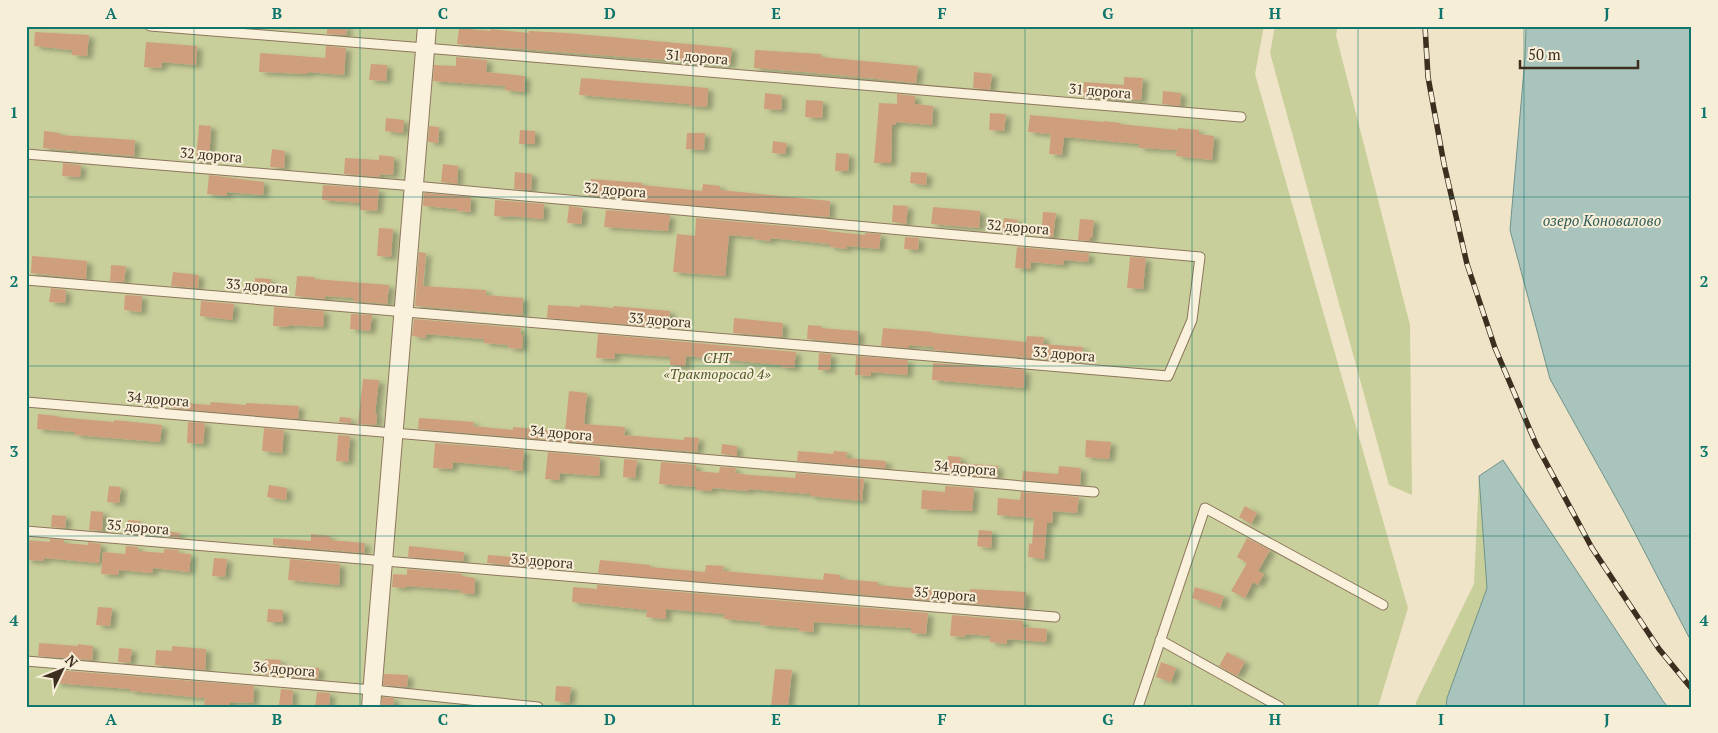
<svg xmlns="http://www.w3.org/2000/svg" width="1718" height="733" font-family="'PT Serif',serif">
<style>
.green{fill:#c9cf9b}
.water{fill:#a9c4bc;stroke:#6f938a}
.building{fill:#cf9f7d;filter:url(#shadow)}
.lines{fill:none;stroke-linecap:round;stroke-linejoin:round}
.service-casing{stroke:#8d765c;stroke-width:11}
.minor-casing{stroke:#8d765c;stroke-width:20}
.service{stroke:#faf1dc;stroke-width:9}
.minor{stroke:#faf1dc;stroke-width:18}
.rail-casing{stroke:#3d2e20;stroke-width:5.5}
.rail{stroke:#f7eed8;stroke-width:4;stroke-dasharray:11;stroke-linecap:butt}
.grid{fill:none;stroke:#0f766e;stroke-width:1;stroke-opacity:0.55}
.labels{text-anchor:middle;stroke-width:4;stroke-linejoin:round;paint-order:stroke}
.street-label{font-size:14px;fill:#3d2e20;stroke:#f7eed8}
.park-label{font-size:14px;font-style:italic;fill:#4d5a26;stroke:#f7eed8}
.water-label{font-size:15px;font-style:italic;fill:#2f5d5a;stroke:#f7eed8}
.neatline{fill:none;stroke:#0f766e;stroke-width:2}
.grid-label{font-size:16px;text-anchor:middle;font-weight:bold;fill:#0f766e}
</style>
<defs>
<filter id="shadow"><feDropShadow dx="5.5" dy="3" stdDeviation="2.5" flood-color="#0004"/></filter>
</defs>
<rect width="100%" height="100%" fill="#f0e4c8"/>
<path class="green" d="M26,26h1238l-9,48 153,534 -30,99h-1352z
M1275,26h63l-2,9 74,290 2,170 -23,-10 -119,-432z
M1479,476l9,8 8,223h-80v-5l58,-118z"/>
<path class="water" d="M1526,26h166v617l-66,-127 -76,-137 -40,-149 15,-172z
M1503,460l160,241 5,6h-222l1,-9 40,-110 -8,-112z"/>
<path class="building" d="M327,26h20l-1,9 -19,-1z
M459,28l32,3v-2l38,4v-2l38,2 165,15 -2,17 -273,-21z
M35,32l54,3 -2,21 -15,-1v-5l-38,-4z
M146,42l51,4 -1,19 -34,-3 -1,6 -17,-1z
M326,46l20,2 -2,27 -36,-3v2l-49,-2 1,-19 65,5z
M755,50l66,4v3l97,9 -2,17 -87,-9 -75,-6z
M456,57l31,3 -1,12 39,4 -1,16 -19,-2v-4l-72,-5 1,-16 22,1z
M371,64l16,1 -1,16 -17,-1z
M974,72l18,2 -2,16 -17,-2z
M1124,77l19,1 -2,22 -58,-3 1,-15 40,3z
M581,78l127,10 -1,19 -18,-1v-2l-110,-9z
M1163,91l18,2 -1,13 -18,-2z
M765,93l17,2 -1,15 -17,-1z
M897,94l18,2v8l18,2 -1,19 -36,-3 -1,3h-3l-1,38h-17l5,-60 18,1z
M806,100l17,1 -1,17 -17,-1z
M990,113l16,1 -2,17 -15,-1z
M1030,115l74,7v-1l16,2v1l58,6v-2l21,2v4l15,2 -2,24 -36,-4 1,-6 -38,-2v-4l-75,-7 -2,18 -13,-1 2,-20 -23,-2z
M386,118l18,2 -1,13 -18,-2z
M199,125l12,1 -2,36 -13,-1z
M429,126l10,1 -1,16 -10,-1z
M520,130l15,1v13h-16z
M44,131l16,2v2l75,5 -1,16 -91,-8z
M687,133h18l-1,17 -18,-1z
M773,141l14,2 -2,11 -13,-1z
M272,149l13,2 -1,17 -14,-1z
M836,153l13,1 -1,17h-13z
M379,155l15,2 -1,18 -13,-1v3l-36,-3 1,-16 34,2z
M63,163l18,2 -1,12 -18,-1z
M443,164l15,2 -1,18 -16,-2z
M515,172l17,2 -1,16 -17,-1z
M911,172l16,1 -1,12 -16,-2z
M209,175l55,7 -1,13 -36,-3v4l-20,-2z
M591,179l51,4v2l60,6 1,-7 17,2v4l110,11 -1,16 -240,-21z
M323,185l56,4 -2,22 -17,-1v-7l-38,-3z
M424,193l47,4 -1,15 -13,-1v-2l-34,-3z
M495,200l49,4 -1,15 -33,-3 -1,1 -15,-1z
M893,205l15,1 -2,18 -14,-2z
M569,206l14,2 -2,16 -14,-1z
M933,207l47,4 -1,17 -48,-4z
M606,210l64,5 -2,16 -64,-4z
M1043,212l13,1 -3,24 -12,-1z
M696,218l132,12 -1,1 38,4v-2l16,1 -2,15 -32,-3v3l-17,-2v-3l-59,-6v3l-18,-2 1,-2 -25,-2 -4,41 -52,-4 4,-38 18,2z
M1004,218l14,2 -2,14 -14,-2z
M1080,219l14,1 -2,18h-2v3l-12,-1z
M379,228l14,1 -2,28 -14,-1z
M905,237l14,1 -1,12 -14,-1z
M1017,247l72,6 -1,9 -24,-2 -1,5 -32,-3 -1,7 -15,-1z
M419,252l7,1 -3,33 63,4v5l37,3 -1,17 -107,-9z
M32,256l55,5 -1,18 -55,-6z
M1130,257l16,1 -3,31 -16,-1z
M111,265l15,1 -2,16 -14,-1z
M173,272l26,3 -1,13 -27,-2z
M297,276l17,1v2l75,6 -2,19 -34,-3v-3l-28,-2v3l-30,-3z
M255,278l16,1 -1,15 -16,-1z
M51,288l15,2 -1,13 -16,-1z
M125,295l17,1 -1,16 -17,-2z
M201,301l33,3 -2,16 -32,-4z
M548,305l32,2v-2l33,3v-2l57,5 -1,17 -122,-10z
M274,307l50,4 -1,16 -34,-2v2l-16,-1z
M351,314l21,1 -2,16 -20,-2z
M734,318l49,5 -1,14 -49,-4z
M414,319l107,9 -1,6h3l-1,15 -14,-1 1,-3 -25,-2v-4l-58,-5v4l-14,-2z
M808,325l13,1v2l38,3 -1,13 -51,-5z
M883,328l50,4 -1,1 94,9 1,-6 17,1 -1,7 40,3 -2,15 -147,-12v-3l-25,-2v3l-28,-2z
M598,334l198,18 -2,16 -13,-1v-2l-95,-9 -1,11 -15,-2v-8l-55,-4 -1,6 -18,-1z
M819,353l12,1 -1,16h-12z
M856,356l52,4 -1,15 -36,-3v4l-16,-1z
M933,363l92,7 -1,18 -92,-8z
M363,379l16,1 -4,34h2l-1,11 -18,-1z
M569,391l18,2 -3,31 41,3 -1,8 60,5v-3l15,1 -2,14 -279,-23 1,-11 55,4 -1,4 40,4v-3l52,4z
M171,402l39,3 1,-3 35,3v-2l53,3 -1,13 -127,-11z
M38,414l20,2 -1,1 57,5v-2l48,5 -2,17 -85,-7v-3l-38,-3z
M340,417l11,1v5l-12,-1z
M188,422l17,1 -2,21 -16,-1z
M264,428l20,2 -2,23 -20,-2z
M338,435l12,1 -2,26 -12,-1z
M1086,440l25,2 -2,17 -24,-2z
M435,443l89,7 -2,21 -13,-1v-3l-56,-5 -1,7 -19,-1z
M722,444l15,2v10l-16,-2z
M798,451l35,3 1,-3 13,1 -1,6 40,3v7l-89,-7z
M548,452l52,5 -1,19 -39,-3 -1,7 -14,-1z
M948,456l13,1 -1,6 38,3 -1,12 -51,-5z
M624,459l13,1 -2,18 -12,-1z
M661,462l35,3v6l23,2 1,-6 16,1 -1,5 15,2 45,3 1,-5 68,6 -2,22 -52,-5v-2l-61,-5v2l-37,-3v3l-16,-1v-3l-37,-3z
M1059,466l22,2 -1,17 -58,-5 1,-9 35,3z
M269,485l18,3 -1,12 -19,-3z
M109,486l12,1 -2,16 -12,-1z
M945,486l29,2 -2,23 -51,-2 1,-19 23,2z
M1021,492l58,5 -2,16 -24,-2 -1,12h-5l-3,36 -16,-2 1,-14 3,1 2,-26 -37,-3 1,-17 22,2z
M1245,506l12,7 -6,11 -12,-7z
M91,511l12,1 -1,19 -13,-1z
M52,515l14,1 -1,12 -14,-1z
M128,520l12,1 -1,13 -12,-1z
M979,530l13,1 -1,17 -14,-2z
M165,531l15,2v5l-15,-2z
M311,534l19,2v4l35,3 -1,10 -91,-8v-7l38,3z
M1247,538l23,12 -12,21 6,3 -6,11 -5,-3 -8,16 -14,-7 16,-28 -10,-6z
M50,539l14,1v3l24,2v-3l13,2 -2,19 -55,-5v3l-18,-1v-20l24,2z
M126,546l12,1v4l26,2v-4l15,1 -1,3 13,1 -2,18 -36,-4 -1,5 -33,-3 -1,5 -17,-1 2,-22 22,2z
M409,546l55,6 -1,9 -55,-4z
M488,555l33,3 1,-2 18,2 -1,10 -52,-5z
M214,558l13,1 -2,18 -13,-1z
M290,559l50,5 -1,21 -51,-5z
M600,560l50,5v2l55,5 1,-7 18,1 -1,5 100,9 1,-7 16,2v4l38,3v3l55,5 37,2v-3l56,3 -1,16 -427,-35z
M407,569l55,5v2l13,2 -1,16 -14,-1 1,-3 -55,-4v2l-14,-1 1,-13 14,1z
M597,585l331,28 -2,21 -15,-1v-5l-97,-6 -1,10 -14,-1v-3l-39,-3 1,-3 -37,-3v-5l-58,-5v10l-20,-2 1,-7 -75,-8 1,-15 24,2z
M1195,587l29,9 -4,12 -28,-10z
M98,607l14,1 -2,18 -14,-1z
M268,609l15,1v12h-16z
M952,615l71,6v6l24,2 -1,13 -39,-3v5l-17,-2v-6l-24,-2 -1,3 -15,-1z
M39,643l39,3v-2l15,2 -1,14 -54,-4z
M172,646l34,3 -1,21 -50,-5 1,-15 16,1z
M119,648l13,1 -2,14 -12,-1z
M1227,652l18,10 -8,14 -18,-10z
M265,659l16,1 -1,5 39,3 -1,11 -54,-4z
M1161,662l15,6 -5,14 -15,-5z
M775,669l17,1 -4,37h-17z
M56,670l198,16 -1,17 -23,-1v5l-26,-1 1,-8 -75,-7v-2l-75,-6z
M384,674l24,1 -1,12 -24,-2z
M556,686l15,1 -2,16 -14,-2z
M281,689l12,1 -1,16 -13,-1z
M317,692l13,1 -1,14h-14z
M382,697l12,1 -1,9h-11z"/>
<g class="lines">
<g class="service-casing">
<path id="service" d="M150,26l275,22 816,69
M26,154l388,32 786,71 -8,63 -24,56 -1142,-96
M26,402l1068,90
M26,531l1029,86
M1160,640l120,67
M26,661l347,29 165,17
M1138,707l67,-199 178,97"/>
</g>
<g class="minor-casing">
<path id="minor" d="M371,707l56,-681"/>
</g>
<use href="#service" class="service"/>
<use href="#minor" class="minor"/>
<g class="rail-casing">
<path id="rail" d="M1425,26l3,51 16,87 23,100 28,84 41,96 56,104 67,101 33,40"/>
</g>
<use href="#rail" class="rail"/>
</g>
<path class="grid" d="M194,26v681M360,26v681M526,26v681M693,26v681M859,26v681M1025,26v681M1192,26v681M1358,26v681M1524,26v681M26,197h1666M26,366h1666M26,536h1666"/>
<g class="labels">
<g class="street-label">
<text transform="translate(697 57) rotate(5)" y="5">31 дорога</text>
<text transform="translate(1100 91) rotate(5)" y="5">31 дорога</text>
<text transform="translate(211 155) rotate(5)" y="5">32 дорога</text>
<text transform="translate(615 190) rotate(5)" y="5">32 дорога</text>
<text transform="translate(1018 227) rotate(5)" y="5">32 дорога</text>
<text transform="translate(257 286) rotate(5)" y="5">33 дорога</text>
<text transform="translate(660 320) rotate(5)" y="5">33 дорога</text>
<text transform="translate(1064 354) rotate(5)" y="5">33 дорога</text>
<text transform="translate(158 399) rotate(5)" y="5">34 дорога</text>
<text transform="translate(561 433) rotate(5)" y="5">34 дорога</text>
<text transform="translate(965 468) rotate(5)" y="5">34 дорога</text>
<text transform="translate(138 527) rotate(5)" y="5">35 дорога</text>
<text transform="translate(542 561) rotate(5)" y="5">35 дорога</text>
<text transform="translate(945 594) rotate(5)" y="5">35 дорога</text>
<text transform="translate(284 669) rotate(5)" y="5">36 дорога</text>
</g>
<g class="park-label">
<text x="717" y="363">СНТ<tspan x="717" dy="16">«Тракторосад 4»</tspan></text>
</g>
<g class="water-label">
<text x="1602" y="226">озеро Коновалово</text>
</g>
</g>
<rect width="1718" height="733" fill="none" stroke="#f7eed8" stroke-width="55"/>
<g transform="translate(62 670) rotate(47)" stroke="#f7eed8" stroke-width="4" paint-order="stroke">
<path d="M0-4L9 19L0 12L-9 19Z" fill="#3d2e20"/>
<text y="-8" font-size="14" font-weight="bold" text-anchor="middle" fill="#3d2e20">N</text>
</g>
<path d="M1520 60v8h118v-8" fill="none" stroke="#3d2e20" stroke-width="2.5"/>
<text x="1528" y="60" font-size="15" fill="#3d2e20" stroke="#f7eed8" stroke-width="4" paint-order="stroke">50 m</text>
<rect x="28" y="28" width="1662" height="678" class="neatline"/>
<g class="grid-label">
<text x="111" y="19">A</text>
<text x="277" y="19">B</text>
<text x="443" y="19">C</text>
<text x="610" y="19">D</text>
<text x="776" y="19">E</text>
<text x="942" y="19">F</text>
<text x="1108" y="19">G</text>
<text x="1275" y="19">H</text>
<text x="1441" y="19">I</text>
<text x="1607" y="19">J</text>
<text x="14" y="118">1</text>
<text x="1704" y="118">1</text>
<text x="14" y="287">2</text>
<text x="1704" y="287">2</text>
<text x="14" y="457">3</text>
<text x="1704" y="457">3</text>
<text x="14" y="626">4</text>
<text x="1704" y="626">4</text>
<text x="111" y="725">A</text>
<text x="277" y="725">B</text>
<text x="443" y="725">C</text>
<text x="610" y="725">D</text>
<text x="776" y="725">E</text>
<text x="942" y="725">F</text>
<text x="1108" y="725">G</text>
<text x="1275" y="725">H</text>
<text x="1441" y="725">I</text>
<text x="1607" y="725">J</text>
</g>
</svg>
